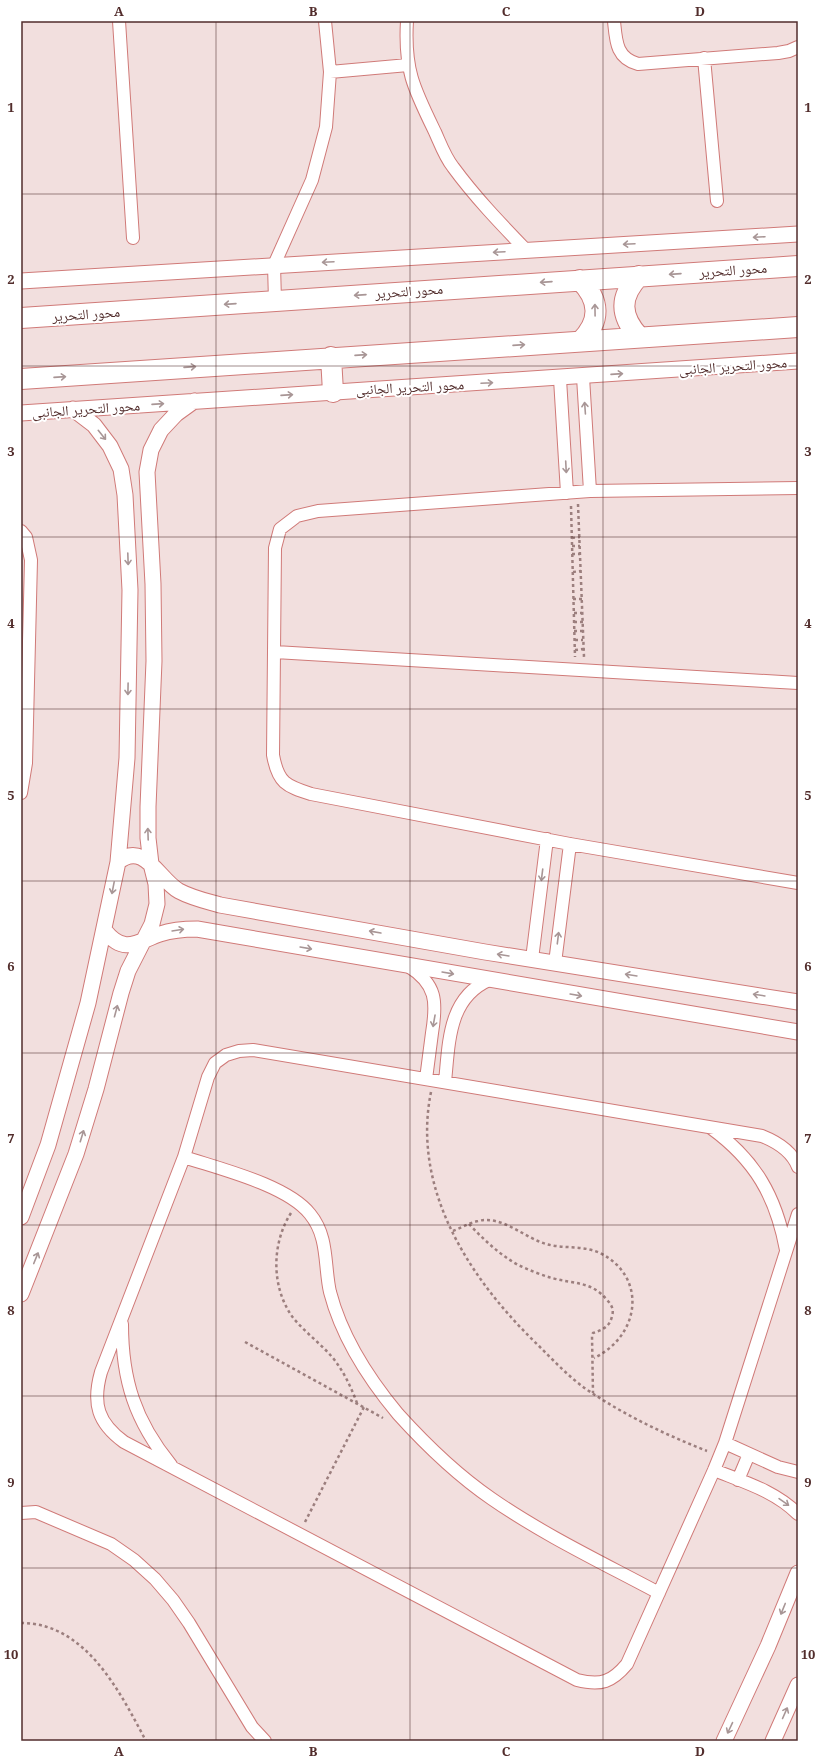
<svg xmlns="http://www.w3.org/2000/svg" width="819" height="1762" font-family="'Noto Serif','Noto Naskh Arabic',serif">
<style>
.lines{fill:none;stroke-linecap:round;stroke-linejoin:round}
.minor-casing{stroke:#d07a78;stroke-width:14}
.tertiary-casing{stroke:#d07a78;stroke-width:17}
.primary-casing{stroke:#d07a78;stroke-width:22}
.path{stroke:#9c7f7e;stroke-width:2.5;stroke-dasharray:3 3;stroke-linecap:butt}
.minor{stroke:#fff;stroke-width:12}
.tertiary{stroke:#fff;stroke-width:15}
.primary{stroke:#fff;stroke-width:20}
.oneway{stroke:#a89696}
.grid{fill:none;stroke:#522d2c;stroke-width:1;stroke-opacity:0.55}
.labels{text-anchor:middle;stroke-width:4;stroke-linejoin:round;paint-order:stroke}
.street-label{font-size:14px;fill:#522d2c;stroke:#fff}
.neatline{fill:none;stroke:#522d2c;stroke-width:1.5}
.grid-label{font-size:13px;text-anchor:middle;font-weight:bold;fill:#522d2c}
</style>
<rect width="100%" height="100%" fill="#f2dfde"/>
<g class="lines">
<g class="minor-casing">
<path id="minor" d="M119,21l14,217
M407,21c-3,49 7,68 28,111 5,11 10,25 18,35 22,30 47,56 73,83
M614,21c2,20 2,37 24,43l140,-11 11,-2 9,-4
M704,58l13,143
M330,72l78,-7
M275,301l-1,-36 38,-85 14,-53 4,-55 -5,-51
M583,377l7,114
M560,379l7,114
M798,488l-208,3 -272,20 -21,5 -17,13 -5,19 -2,207c5,28 13,31 38,39l259,50 228,39
M21,531l5,6 5,23 -5,203 -5,30
M275,652l523,31
M532,959l15,-120
M555,963l15,-119
M408,966c29,18 29,36 24,67 -2,15 -4,30 -6,46
M445,1082c4,-39 3,-84 44,-102
M711,1128c44,32 65,68 75,122
M184,1157c36,12 103,28 126,57 19,23 14,52 20,78 12,46 38,86 68,122 28,31 59,61 94,85 52,36 111,64 167,94
M798,1167c-6,-16 -21,-25 -36,-31l-509,-86 -14,1 -13,4 -11,8 -7,14 -24,80 -83,215c-9,32 -3,51 23,70l453,238c24,6 35,2 50,-16l87,-194 11,-27 73,-229
M122,1324c0,56 13,97 49,141
M725,1443l53,24 20,5
M714,1470c30,12 61,21 84,44
M738,1480l11,-26
M21,1513l15,-1 75,32 23,16 21,19 18,21 16,23 63,104 13,14"/>
</g>
<g class="tertiary-casing">
<path id="tertiary" d="M21,281l777,-47
M21,413c259,-19 518,-33 777,-52
M118,862c26,-22 41,18 61,29 13,7 27,10 41,14l265,47 313,50
M105,931c19,24 32,11 55,3 12,-4 24,-5 37,-5l601,103
M21,1217l27,-72 40,-142 30,-141 9,-104 3,-168 -5,-95 -4,-26 -11,-23 -16,-21 -21,-16
M21,1294l55,-140 20,-65 25,-96 7,-22 24,-47 5,-20 -1,-20 -5,-20 -3,-26v-31l6,-146 -1,-77 -6,-112 4,-22 10,-20 15,-16 18,-13
M724,1741l44,-95 30,-73
M773,1741l25,-56"/>
</g>
<g class="primary-casing">
<path id="primary" d="M639,276c-20,21 -19,40 0,61
M580,280c20,20 21,41 1,61
M21,318l777,-52
M331,357l2,35
M21,379l777,-52"/>
</g>
<path class="path" d="M578,504l6,153
M571,506l4,151
M572,538l8,-1
M572,546h8
M572,554h8
M573,572l8,-1
M573,599h9
M574,613h8
M574,622h9
M574,631h9
M575,640h8
M575,650l9,-1
M431,1092c-20,98 40,189 108,254 15,15 30,31 47,43 38,26 78,45 121,62
M291,1213c-20,31 -20,76 3,106 12,14 27,25 39,39 11,14 18,29 24,45
M469,1224c15,16 30,30 49,41 11,5 23,10 34,13 21,6 40,3 55,22 5,5 7,10 5,16 -2,11 -10,14 -19,17l-1,3 1,57
M453,1231c8,-3 16,-8 25,-10 24,-6 45,16 68,23 17,5 37,1 54,9 48,24 40,83 -6,105
M245,1342l138,76
M305,1522l59,-115
M21,1623c65,0 99,69 125,118"/>
<use href="#minor" class="minor"/>
<use href="#tertiary" class="tertiary"/>
<use href="#primary" class="primary"/>
</g>
<defs><path id="oneway-shaft" d="M-6 0H5M1.5-3L5.5 0L1.5 3" fill="none" stroke-width="1.6" stroke-linecap="round" stroke-linejoin="round"/></defs>
<g class="oneway">
<use href="#oneway-shaft" transform="translate(759 237) rotate(177)"/>
<use href="#oneway-shaft" transform="translate(629 244) rotate(177)"/>
<use href="#oneway-shaft" transform="translate(499 252) rotate(177)"/>
<use href="#oneway-shaft" transform="translate(328 262) rotate(177)"/>
<use href="#oneway-shaft" transform="translate(675 274) rotate(176)"/>
<use href="#oneway-shaft" transform="translate(546 282) rotate(176)"/>
<use href="#oneway-shaft" transform="translate(360 295) rotate(176)"/>
<use href="#oneway-shaft" transform="translate(230 304) rotate(176)"/>
<use href="#oneway-shaft" transform="translate(595 310) rotate(-91)"/>
<use href="#oneway-shaft" transform="translate(519 345) rotate(-4)"/>
<use href="#oneway-shaft" transform="translate(361 355) rotate(-4)"/>
<use href="#oneway-shaft" transform="translate(190 367) rotate(-4)"/>
<use href="#oneway-shaft" transform="translate(617 374) rotate(-4)"/>
<use href="#oneway-shaft" transform="translate(60 377) rotate(-4)"/>
<use href="#oneway-shaft" transform="translate(487 383) rotate(-3)"/>
<use href="#oneway-shaft" transform="translate(287 395) rotate(-4)"/>
<use href="#oneway-shaft" transform="translate(158 404) rotate(-4)"/>
<use href="#oneway-shaft" transform="translate(585 408) rotate(-94)"/>
<use href="#oneway-shaft" transform="translate(102 435) rotate(51)"/>
<use href="#oneway-shaft" transform="translate(566 467) rotate(87)"/>
<use href="#oneway-shaft" transform="translate(128 559) rotate(88)"/>
<use href="#oneway-shaft" transform="translate(128 689) rotate(91)"/>
<use href="#oneway-shaft" transform="translate(148 834) rotate(-92)"/>
<use href="#oneway-shaft" transform="translate(542 875) rotate(97)"/>
<use href="#oneway-shaft" transform="translate(113 888) rotate(101)"/>
<use href="#oneway-shaft" transform="translate(178 930) rotate(-9)"/>
<use href="#oneway-shaft" transform="translate(375 932) rotate(-170)"/>
<use href="#oneway-shaft" transform="translate(558 938) rotate(-83)"/>
<use href="#oneway-shaft" transform="translate(306 948) rotate(10)"/>
<use href="#oneway-shaft" transform="translate(503 955) rotate(-171)"/>
<use href="#oneway-shaft" transform="translate(448 973) rotate(10)"/>
<use href="#oneway-shaft" transform="translate(631 975) rotate(-171)"/>
<use href="#oneway-shaft" transform="translate(576 995) rotate(10)"/>
<use href="#oneway-shaft" transform="translate(759 995) rotate(-171)"/>
<use href="#oneway-shaft" transform="translate(116 1011) rotate(-75)"/>
<use href="#oneway-shaft" transform="translate(434 1021) rotate(100)"/>
<use href="#oneway-shaft" transform="translate(82 1136) rotate(-73)"/>
<use href="#oneway-shaft" transform="translate(36 1258) rotate(-68)"/>
<use href="#oneway-shaft" transform="translate(784 1502) rotate(35)"/>
<use href="#oneway-shaft" transform="translate(783 1609) rotate(112)"/>
<use href="#oneway-shaft" transform="translate(785 1713) rotate(-66)"/>
<use href="#oneway-shaft" transform="translate(730 1728) rotate(115)"/>
</g>
<path class="grid" d="M216,21v1720M410,21v1720M603,21v1720M21,194h777M21,366h777M21,537h777M21,709h777M21,881h777M21,1053h777M21,1225h777M21,1396h777M21,1568h777"/>
<g class="labels">
<g class="street-label">
<text transform="translate(733 270) rotate(-4)" y="5">محور التحرير</text>
<text transform="translate(409 291) rotate(-4)" y="5">محور التحرير</text>
<text transform="translate(86 314) rotate(-4)" y="5">محور التحرير</text>
<text transform="translate(733 366) rotate(-4)" y="5">محور التحرير الجانبى</text>
<text transform="translate(410 387) rotate(-3)" y="5">محور التحرير الجانبى</text>
<text transform="translate(86 409) rotate(-4)" y="5">محور التحرير الجانبى</text>
</g>
</g>
<rect width="819" height="1762" fill="none" stroke="#ffffff" stroke-width="44"/>
<rect x="22" y="22" width="775" height="1718" class="neatline"/>
<g class="grid-label">
<text x="119" y="16">A</text>
<text x="313" y="16">B</text>
<text x="506" y="16">C</text>
<text x="700" y="16">D</text>
<text x="11" y="112">1</text>
<text x="808" y="112">1</text>
<text x="11" y="284">2</text>
<text x="808" y="284">2</text>
<text x="11" y="456">3</text>
<text x="808" y="456">3</text>
<text x="11" y="628">4</text>
<text x="808" y="628">4</text>
<text x="11" y="800">5</text>
<text x="808" y="800">5</text>
<text x="11" y="971">6</text>
<text x="808" y="971">6</text>
<text x="11" y="1143">7</text>
<text x="808" y="1143">7</text>
<text x="11" y="1315">8</text>
<text x="808" y="1315">8</text>
<text x="11" y="1487">9</text>
<text x="808" y="1487">9</text>
<text x="11" y="1659">10</text>
<text x="808" y="1659">10</text>
<text x="119" y="1756">A</text>
<text x="313" y="1756">B</text>
<text x="506" y="1756">C</text>
<text x="700" y="1756">D</text>
</g>
</svg>
